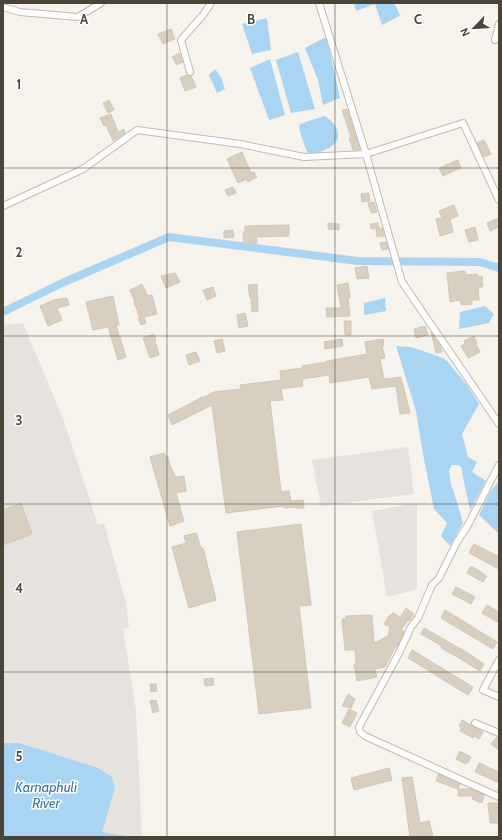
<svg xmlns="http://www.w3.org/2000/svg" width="502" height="840" font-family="Cabin,sans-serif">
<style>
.industrial{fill:#e6e2dd}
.water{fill:#a9d4f2}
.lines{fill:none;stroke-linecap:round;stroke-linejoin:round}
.canal{stroke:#a9d4f2;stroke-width:8}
.building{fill:#d8cfc1;stroke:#d3c7b4}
.street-casing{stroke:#c2bbae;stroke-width:8}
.street{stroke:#fff;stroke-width:6}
.grid{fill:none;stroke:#4b4439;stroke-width:1;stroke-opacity:0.55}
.labels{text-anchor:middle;stroke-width:3;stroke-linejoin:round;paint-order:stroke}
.water-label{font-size:14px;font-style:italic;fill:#2e7ab2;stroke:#fff}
.grid-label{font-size:13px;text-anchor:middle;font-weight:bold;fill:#4b4439;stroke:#fff;stroke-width:3;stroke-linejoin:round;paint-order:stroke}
</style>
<rect width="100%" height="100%" fill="#f6f3ec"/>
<path class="industrial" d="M23,323l41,98 34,104 6,-2 22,80 3,24 -6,2 13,82 6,126h-133l1,-17 -7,-77v-418z
M408,447l6,47 -93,12 -9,-46z
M417,503v86l-30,8 -15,-86z"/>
<path class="water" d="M354,3h40l6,12h1l-19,10 -7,-21 -19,7z
M267,18l4,32 -19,4 -10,-30z
M324,38h3l13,60 -17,7 -5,-25 -13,-32z
M298,52l17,57 -24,4 -15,-53z
M270,59l15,56 -16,5 -19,-52z
M215,69l6,8 4,12 -8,4 -8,-18z
M324,116c5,2 9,6 12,11 9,19 -12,23 -26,29l-2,-1 -8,-23 -1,-7 4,-2z
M385,298l1,13 -22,4v-12z
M485,306l9,8 -5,9 -30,6 1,-17z
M396,346l15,1 32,11 4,3 20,24 12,19 -17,30 6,23 9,5 -5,10 14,9 -16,29 -9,-43 -3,-2h-6l-3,5 2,14 5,15 7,24 -13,23 -9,-10 6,-13 -13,-14 -11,-55 -7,-43z
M499,481v53l-20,-19 11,-23z
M3,743h16l79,25 14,9 3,11 -13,44 30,5h-129z"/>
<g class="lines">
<path class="canal" d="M3,312l59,-29 107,-46 189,24 122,1 19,6"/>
</g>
<path class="building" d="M171,29l4,10 -12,5 -5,-10z
M179,53l4,9 -6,3 -5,-8z
M187,75l2,1h2l5,11 -11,4 -5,-13z
M109,100l5,10 -6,3 -5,-10z
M347,109l13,41h-7l-4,-12 2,-1 -9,-27z
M111,114l7,18 6,-3 1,4 -12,8 -7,-16 -2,1 -4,-8z
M484,140l7,14 -7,3 -7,-14z
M242,152l9,21 3,-1 3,5 -9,5 -1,-3 -9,4 -11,-24z
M458,160l3,8 -18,8 -4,-8z
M233,187l3,6 -8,3 -3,-6z
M369,193l1,8 -8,1 -1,-8z
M374,202l3,10 -6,1 -3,-10z
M454,205l4,11 -8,3 3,13 -13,4 -4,-17 6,-1 -3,-7z
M499,218v9l-9,4 -3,-8z
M328,223l11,1v6l-11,-1z
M378,223l1,5 -8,1 -1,-5z
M289,225v11l-33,1 1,6 -13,1 -1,-12h2v-6z
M475,227l3,13 -9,2 -4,-12z
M382,228l2,8 -7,1 -1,-8z
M233,230l1,7 -10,1v-7z
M386,242l2,7 -6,1 -2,-7z
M367,266l2,12 -12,1 -2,-11z
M465,271l1,4 11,-1 1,3 4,-1 1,11h-5l1,13h-7v4l-11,1 -1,-5 -10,2 -3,-29z
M175,273l5,9 -14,6 -5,-12z
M348,283l2,14 -2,1 2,18 -23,1 -1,-9h15l-4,-23z
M142,284l6,12 4,-1 5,19 -13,3 2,6 -5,2 -3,-6 2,-1 -3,-6h1l-4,-9 1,-1 -5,-12z
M257,284l1,27 -6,1 -1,-14h-1l-2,-13z
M213,287l3,9 -9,4 -4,-10z
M113,296l6,29h-3l10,32 -8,3 -10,-33 -15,3 -7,-28z
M67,298l2,7 -12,3 5,12 -14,6 -8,-20 14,-6z
M245,313l3,13 -9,2 -2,-13z
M344,321h7v14h-6z
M425,326l3,9 -12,3 -2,-9z
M431,332l9,14 2,6 -6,1z
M154,334l2,6 -1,1 4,14 -9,3 -7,-20z
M474,336l3,7 -1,1 4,8 -12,6 -7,-12 4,-2 -1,-3z
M222,339l3,12 -8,2 -3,-12z
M342,339l1,7 -18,3 -1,-7z
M383,339l1,6h-2l3,13 -5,1 4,20 17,-2 9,36 -10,1 -4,-28 -24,3 -3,-12 -39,6 -1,-8 -27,4 1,7 -22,3 2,11 -13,1 11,91 8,-1 2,10 12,-1 1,8h-8v-1l-12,1v-2l-58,7 -14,-108 -40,20 -4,-10 25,-13 9,-5v1l12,-6 27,-3 -1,-4 41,-5 -1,-9 23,-3 -1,-2 25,-4v-1l40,-7 -2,-12z
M196,352l4,9 -11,4 -3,-10z
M164,453l2,4h2l3,12h1l3,8 9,-1 2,15 -10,2 8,28 -14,5 -20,-69z
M21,503l11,31 -29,11v-35z
M301,524l10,81 -12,1 12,102 -52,6 -22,-182z
M196,533l5,15h2l13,52 -27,8 -17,-61 14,-4 -2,-7z
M474,544l25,13v12l-30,-16z
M470,567h3l14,9 -4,6 -16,-9z
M456,587l19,10 -4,7 -19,-10z
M487,605l12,7v11l-17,-10z
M406,608l8,6 -5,7 -1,-1 -7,10 3,2 -6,14h-2l-11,21 -10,2 2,8 -20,4 -3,-17h2l-1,-14h-10l-3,-31h4v-3l26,-1 2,28 14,-7 2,-9 -6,-3 5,-8 4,-3 7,4z
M445,610l52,32 -4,7 -52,-31z
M424,628l44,25 16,11 -4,7 -21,-13 -18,-10 1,-2 -21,-12z
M412,650l61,37 -5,8 -60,-37z
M213,678l1,7 -9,1 -1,-7z
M150,684h6l1,7 -6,1z
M348,694l7,5 -4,9 -9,-2z
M156,700l3,11 -6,2 -3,-12z
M349,709l8,4 -7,14 -8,-4z
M462,720l21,12 -4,7 -5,-3 -1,2 -13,-7 2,-3 -3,-2z
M497,737h2v13l-8,-6z
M460,751l11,6 -3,6 -1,-1 -1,2 -10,-5z
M479,763l20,9v11l-24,-11z
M389,768l3,12 -38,10 -3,-12z
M438,774l22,10 -2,5 -22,-8z
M412,777l8,46 9,-2 4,15 -3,1h-20l-8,-59z
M458,789h13l13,6 -2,8 -10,-4 1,-3h-15z
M488,803h11v20h-9z"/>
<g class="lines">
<g class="street-casing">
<path id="street" d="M319,3l47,151 36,128 97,142
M3,7l17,5 58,5 23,-14
M495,40l4,-16
M190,72l-9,-32 22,-25 8,-12
M3,206l80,-37 54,-39 103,14 64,13 62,-3 97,-31 36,77
M499,465l-31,60 -11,17 -18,36 -7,7 -14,33 -7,9 -12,26 -40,74 1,5 5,4 134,61
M499,660l-16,30 16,7
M475,723l24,10"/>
</g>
<use href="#street" class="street"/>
</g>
<path class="grid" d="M167,3v834M335,3v834M3,168h496M3,336h496M3,504h496M3,672h496"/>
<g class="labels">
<g class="water-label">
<text x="46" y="792">Karnaphuli<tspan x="46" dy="16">River</tspan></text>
</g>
</g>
<g class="grid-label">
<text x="84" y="24">A</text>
<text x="251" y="24">B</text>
<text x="418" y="24">C</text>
<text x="19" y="89">1</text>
<text x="19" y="257">2</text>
<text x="19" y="425">3</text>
<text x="19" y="593">4</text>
<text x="19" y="761">5</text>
</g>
<rect width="502" height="840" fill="none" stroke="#4b4439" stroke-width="8"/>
<g transform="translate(474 28) rotate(245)" stroke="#ffffff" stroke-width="3" paint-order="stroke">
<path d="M0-3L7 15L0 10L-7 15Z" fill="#4b4439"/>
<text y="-6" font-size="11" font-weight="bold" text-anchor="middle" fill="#4b4439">N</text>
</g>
</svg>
